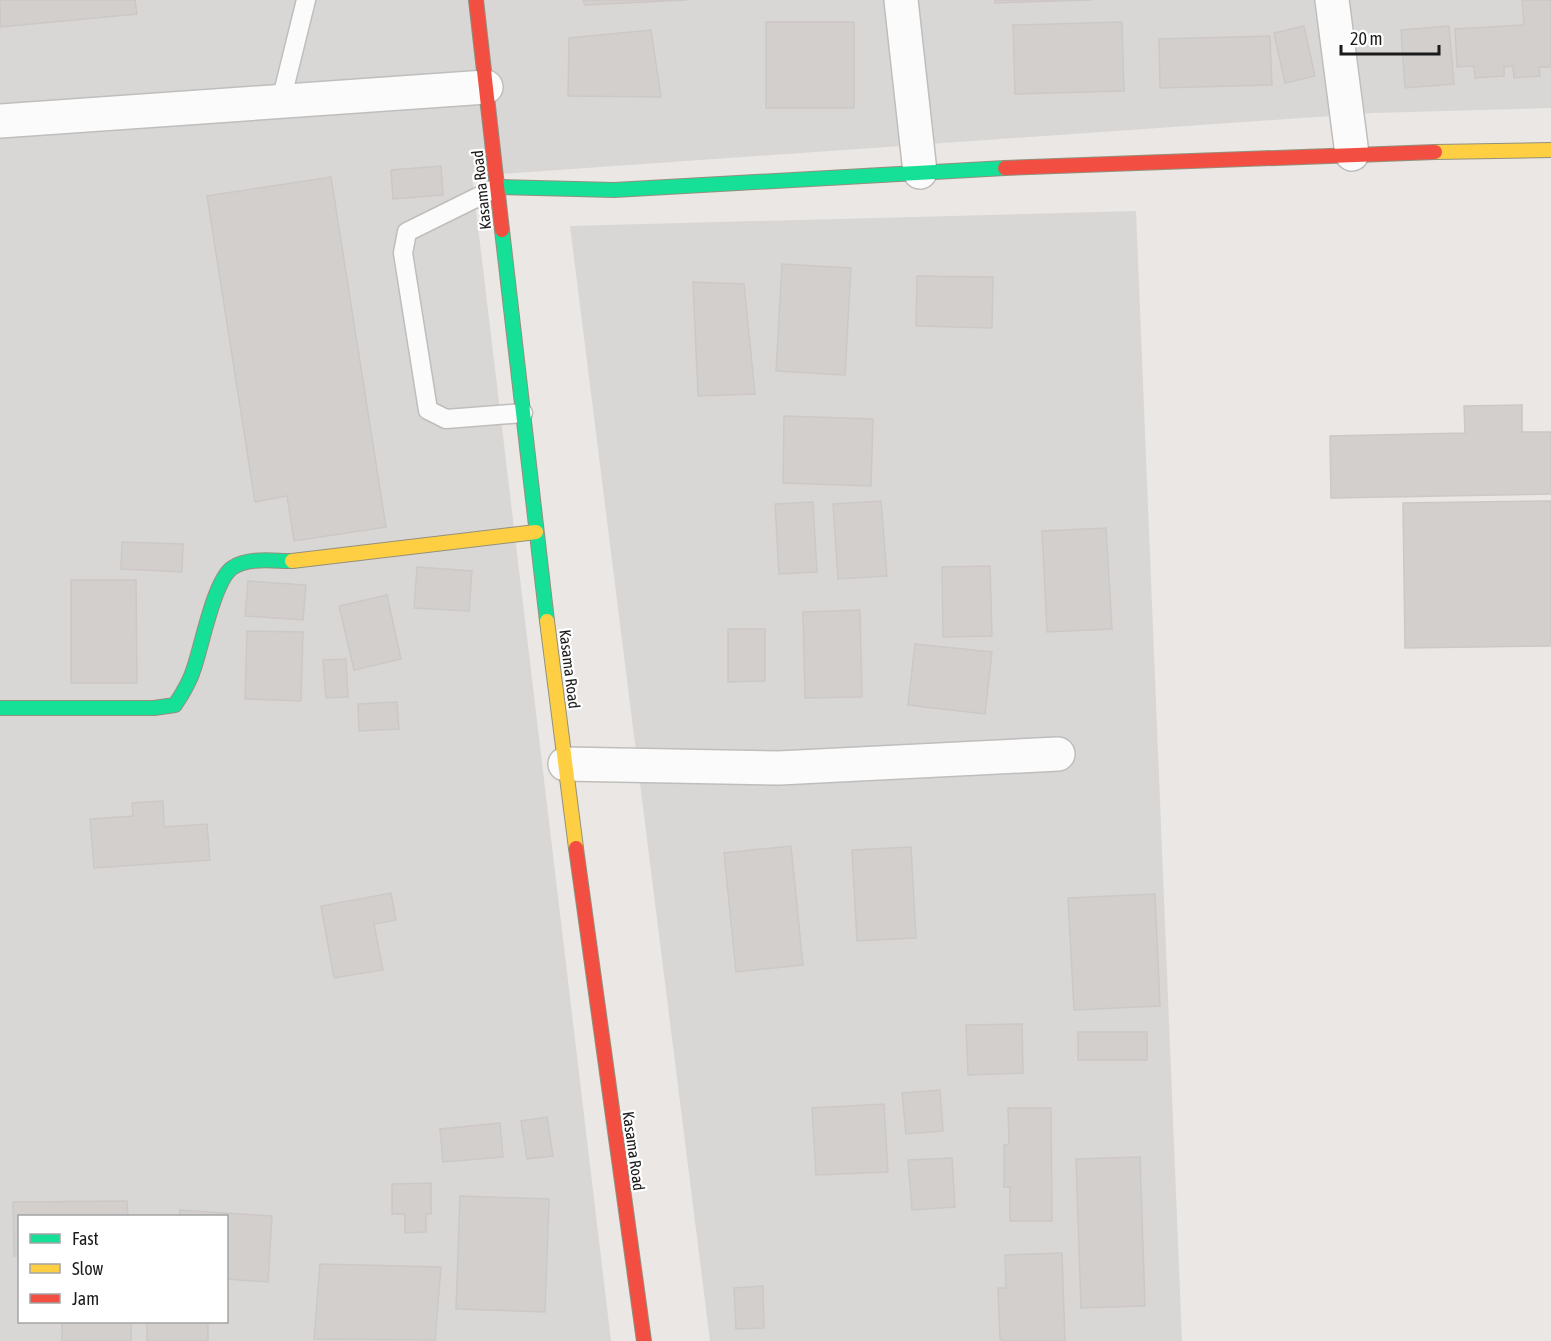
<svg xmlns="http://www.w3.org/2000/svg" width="1551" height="1341" font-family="'Asap Condensed',sans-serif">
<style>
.residential{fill:#d9d7d5;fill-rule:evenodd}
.building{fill:#d2cfcd;stroke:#cdc8c5;stroke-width:1.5}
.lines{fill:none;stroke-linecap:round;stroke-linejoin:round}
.lane-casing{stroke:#bfbebc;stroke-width:21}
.street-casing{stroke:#bfbebc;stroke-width:36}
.fast-casing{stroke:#93907d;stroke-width:16}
.slow-casing{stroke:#93907d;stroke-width:16}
.jam-casing{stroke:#93907d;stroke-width:16}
.lane{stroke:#fcfbfb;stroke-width:18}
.street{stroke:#fcfbfb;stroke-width:33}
.fast{stroke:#16e098;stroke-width:14}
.slow{stroke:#ffcf43;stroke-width:14}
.jam{stroke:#f24e42;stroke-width:14}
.labels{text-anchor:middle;stroke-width:4.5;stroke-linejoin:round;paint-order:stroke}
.street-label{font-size:16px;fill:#1b1b1b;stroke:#fff}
</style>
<rect width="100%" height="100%" fill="#eae7e4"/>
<path class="residential" d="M0,0h1551v108l-177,5 -902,63 139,1165h-611zM20,1216h206v106h-206z
M1136,211l46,1130h-472l-140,-1115z"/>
<path class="building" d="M0,0h135l2,14 -137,13z
M583,0h104l-102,5z
M995,0h97l-97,3z
M1522,0h29v67h-12l1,9 -26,2 -1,-12 -9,1v9l-29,2 -1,-12 -17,1 -2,-38 69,-4z
M766,22h88v86h-88z
M1122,22l2,69 -109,3 -2,-69z
M1304,26l11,50 -30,7 -11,-50z
M1449,26l5,58 -49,4 -4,-58z
M651,30l10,67 -93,-1 1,-58z
M1270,36l2,49 -112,3 -1,-49z
M441,166l2,29 -50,4 -2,-29z
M331,177l55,350 -92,14 -7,-45 -32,6 -48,-306z
M782,264l69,4 -6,107 -69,-4z
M917,276l76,1 -1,51 -76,-2z
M693,282l51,2 11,110 -57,2z
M1522,405v27h29v62l-220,4 -1,-62 135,-3 -1,-27z
M784,416l89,3 -2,67 -88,-3z
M881,501l6,75 -49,3 -5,-75z
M1551,501v145l-146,2 -2,-145z
M813,502l4,70 -38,2 -4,-70z
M1106,528l6,101 -65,3 -5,-101z
M122,542l61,2 -1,28 -61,-3z
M990,566l2,70 -49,1 -1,-70z
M417,567l55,4 -3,40 -55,-3z
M71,580h65l1,103h-66z
M248,581l58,4 -3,35 -58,-4z
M387,595l14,64 -47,11 -15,-64z
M860,610l2,87 -57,1 -2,-86z
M728,629h37v52l-37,1z
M247,631l56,1 -2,69 -56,-2z
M915,644l77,8 -7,62 -77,-9z
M346,659l2,38 -22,1 -3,-38z
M397,702l2,27 -40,2 -1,-27z
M163,801l1,26 43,-3 3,36 -116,8 -4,-49 43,-3 -1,-13z
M791,846l12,119 -67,7 -12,-119z
M911,847l5,91 -59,3 -5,-91z
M391,893l5,27 -22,4 9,46 -49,8 -13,-72z
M1155,894l5,112 -86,4 -6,-112z
M1022,1024l1,49 -55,2 -2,-50z
M1078,1032h69v28h-69z
M940,1090l3,41 -37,3 -4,-41z
M884,1104l4,68 -72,3 -4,-67z
M1008,1108h43l1,113h-42v-34h-6v-42l5,-1z
M547,1117l6,39 -26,3 -6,-38z
M500,1123l3,34 -60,5 -3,-33z
M1140,1157l5,149 -64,2 -5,-149z
M952,1158l3,49 -43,3 -4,-50z
M431,1183v31h-5v18l-21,1v-19h-13v-30z
M460,1196l89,3 -4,113 -89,-3z
M127,1201l1,15h-108v40h-6l-1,-54z
M180,1210l92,6 -4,66 -42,-3v-63h-47z
M1062,1253l3,88h-60l-5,-2 -2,-51h8l-1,-33z
M320,1264l121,3 -6,73 -121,-1z
M763,1286l1,42 -28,1 -2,-41z
M62,1322h69v19h-69z
M147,1322h61v19h-61z"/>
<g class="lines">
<g class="lane-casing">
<path id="lane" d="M281,101l25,-101
M498,187l-91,45 -4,21 25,157 18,9 77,-6"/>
</g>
<g class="street-casing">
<path id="street" d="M901,0l19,172
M1332,0l20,154
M0,121l486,-34
M565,764l214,4 279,-14"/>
</g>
<g class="fast-casing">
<path id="fast" d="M498,187l116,3 391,-22
M502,230l45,391
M0,708h154l21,-3c8,-12 15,-23 19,-37 8,-23 20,-87 38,-100 16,-11 41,-7 60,-7"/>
</g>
<g class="slow-casing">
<path id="slow" d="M1435,152l116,-2
M292,561l244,-29
M547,621l29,227"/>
</g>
<g class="jam-casing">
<path id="jam" d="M476,0l26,230
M1005,168l430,-16
M576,848l68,493"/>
</g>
<use href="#lane" class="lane"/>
<use href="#street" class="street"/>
<use href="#fast" class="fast"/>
<use href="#slow" class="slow"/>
<use href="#jam" class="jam"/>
</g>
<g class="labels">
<g class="street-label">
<text transform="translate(481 190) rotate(-96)" y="6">Kasama Road</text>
<text transform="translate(570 669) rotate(83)" y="6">Kasama Road</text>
<text transform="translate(634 1151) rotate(82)" y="6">Kasama Road</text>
</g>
</g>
<rect x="18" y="1215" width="210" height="108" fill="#ffffff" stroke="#a4a4a4" stroke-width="1.5"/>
<rect x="30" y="1234" width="30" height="9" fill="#16e098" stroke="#a4a4a4" stroke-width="1.5"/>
<text x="72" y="1245" font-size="18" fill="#1b1b1b">Fast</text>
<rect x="30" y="1264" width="30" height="9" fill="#ffcf43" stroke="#a4a4a4" stroke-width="1.5"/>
<text x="72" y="1275" font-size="18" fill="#1b1b1b">Slow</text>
<rect x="30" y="1294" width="30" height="9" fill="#f24e42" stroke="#a4a4a4" stroke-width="1.5"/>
<text x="72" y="1305" font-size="18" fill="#1b1b1b">Jam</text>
<path d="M1341 45v9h98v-9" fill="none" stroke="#1b1b1b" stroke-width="3"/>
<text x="1350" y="45" font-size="18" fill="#1b1b1b" stroke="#ffffff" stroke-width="4.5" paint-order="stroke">20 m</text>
</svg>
